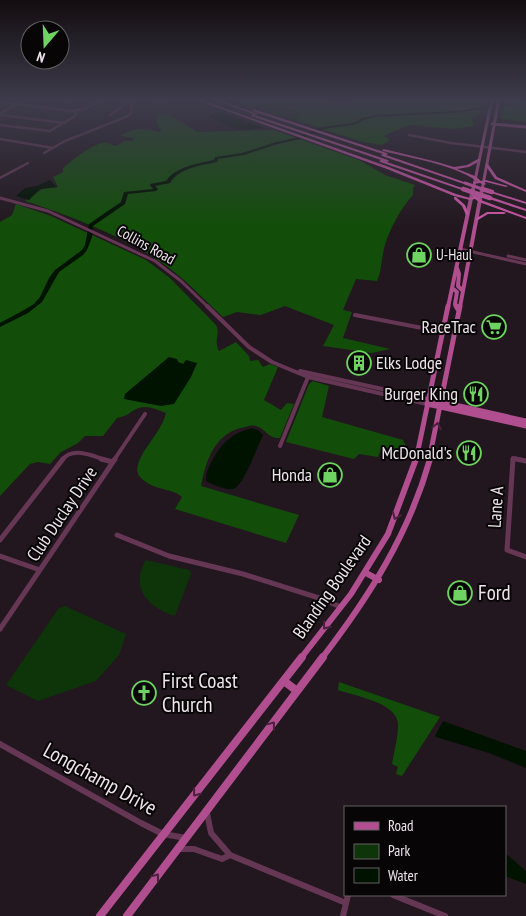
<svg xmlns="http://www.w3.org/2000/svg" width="526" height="916" font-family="'PT Sans Narrow',sans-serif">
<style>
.green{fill:#0e3409}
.forest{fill:#124e09;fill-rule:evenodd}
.water{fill:#001200}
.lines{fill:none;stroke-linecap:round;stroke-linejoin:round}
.stream{stroke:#001200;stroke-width:1}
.river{fill:#001200;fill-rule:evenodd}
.minor-far4{stroke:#663755;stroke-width:2.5}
.minor-far3{stroke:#663755;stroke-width:3}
.minor-far2{stroke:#663755;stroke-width:4}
.minor-far1{stroke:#663755;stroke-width:5}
.minor{stroke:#663755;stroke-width:6}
.major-far4{stroke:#b04e90;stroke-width:3}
.major-far3{stroke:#b04e90;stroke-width:4}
.major-far2{stroke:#b04e90;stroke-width:5}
.major-far1{stroke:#b04e90;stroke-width:6}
.major{stroke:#b04e90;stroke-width:8}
.highway{fill:#cd57a7;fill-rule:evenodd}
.highway-bridge-far1{stroke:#cd57a7;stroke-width:3}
.highway-bridge{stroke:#cd57a7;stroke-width:4.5}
.oneway{stroke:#4b223e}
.labels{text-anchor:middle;stroke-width:4;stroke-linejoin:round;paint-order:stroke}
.far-street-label{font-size:15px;fill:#ede5ea;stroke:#080507}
.far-poi-label{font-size:15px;fill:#ede5ea;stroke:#080507;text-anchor:start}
.poi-label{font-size:18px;fill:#ede5ea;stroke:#080507;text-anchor:end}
.street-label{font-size:18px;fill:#ede5ea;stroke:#080507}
.near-poi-label{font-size:21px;fill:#ede5ea;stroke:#080507;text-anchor:start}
.near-street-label{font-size:21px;fill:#ede5ea;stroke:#080507}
</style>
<rect width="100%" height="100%" fill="#22171e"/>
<path class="green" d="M270,101l26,8 5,4 -1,5 -5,2 -42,-13z
M146,560l43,10 2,4 -16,42c-26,-8 -46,-28 -29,-56z
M65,606l61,28 -7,21 -23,26 -58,20 -32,-16 53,-77z"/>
<path class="forest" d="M229,99h94l13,4 21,-4h129c0,9 -7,14 -14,19l2,8 -20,3 -46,-4 -24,11 6,4 -8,5 -19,-3 -68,-22 5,-2v-6l-30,-11 -17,6z
M505,99h21v23l-25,-3z
M163,113l7,2 27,17 77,-2 85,30 26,15 30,10 -2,3v7c-13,14 -27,40 -30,59 -2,10 -2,18 -6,27l-21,-2 -13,31 9,2 -9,26 47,11 -18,4 -49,-7 11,-21 -49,-19 -24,9 -24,-3 -14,5c-21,-19 -40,-41 -64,-56 -35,-24 -93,-47 -134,-60l17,-12 16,-2 -5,-10 10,-5v-4c9,-7 32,-28 45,-25 2,1 4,2 7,3l10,-5h8l2,-3 -15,-2c14,-8 25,-8 39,-4l3,-2 -3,-2 -3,-8 2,-5z
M16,204l35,12 95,44 24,18 46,47c5,9 -3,14 3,26l17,-9 13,14 1,5 8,-1 5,7 7,-3 8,3 -14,33 17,10 6,-7 7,1 -14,34c-12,1 -14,-9 -24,-12 -3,-1 -8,0 -11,1 -30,5 -39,33 -44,59l98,29 -13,28 -111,-34 7,-12c-10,-9 -26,-7 -36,-15 -6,-4 -11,-10 -8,-17 5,-18 23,-32 28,-52 -8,-3 -19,-8 -27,-5 -9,3 -10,8 -22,10l-14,18h-18l-7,7 -17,9 -11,12 -12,-2 -8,2 -30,32v-274l12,-7zM177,359l1,3 5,2 -58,30z
M313,381l16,5 -7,31 81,23 4,8 -3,5 -22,-6 -4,10 -19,-3 -5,5 -68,-17 23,-58z
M339,682l101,35 -38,59 -6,-2 2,-7 -6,-3c2,-12 6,-26 6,-39 1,-22 -43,-29 -60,-35z"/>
<path class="water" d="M219,112l43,15 -11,3 -16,-1 -25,-12 2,-3z
M50,180l7,7 -17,2 -11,11 -13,-4 9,-8 12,-2z
M169,357l8,2 1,3 5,2 3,-4 11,3 -6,14 -17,27 -13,2 -37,-7 1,-5z
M252,428l6,2 5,5c-5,10 -20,52 -30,54 -8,1 -20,-4 -27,-8 -1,-7 2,-12 5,-18 9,-19 21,-30 41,-35z
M443,721l83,30v17l-37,-15 -53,-16 -1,-1z
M505,853l21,18v13l-21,-8z"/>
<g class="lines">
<path class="stream" d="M513,104l12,-5"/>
<path class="river" d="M513,103l1,2 -59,8 -80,4 -11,3 -10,5 -31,4 -22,10 -23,5 -34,11 -26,4 -1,3c-15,3 -38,6 -47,21l-15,3 3,3 -2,2 -28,3 -3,10 -32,22 -1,11 -5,13 -4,5 -24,17 -17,30 -14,11 -28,14v-4l24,-13 10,-6 6,-7 9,-19 6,-8 27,-20 3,-5 4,-21 32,-22 3,-10 29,-3 -3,-4v-1l16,-3c9,-14 33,-18 48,-21l1,-3 27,-4 34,-11 23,-5 22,-10 32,-4 9,-5 13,-3 80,-4z"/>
<path class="minor-far4" d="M46,99l18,2 12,-2
M2,102l69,9 14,-2 16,-10
M158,103l9,-4
M0,114l25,-15
M0,115l65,8
M110,115l22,-16
M0,125l50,6 25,-15 1,-5
M409,135l42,8 75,9
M0,139l53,9
M44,153l21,-12 63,-25 3,-3 1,-9 -4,-3
M0,178l28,-15"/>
<path class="minor-far3" d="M0,198l48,13 107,50 26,20 27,26
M460,249l66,15
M508,256l18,4"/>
<path class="minor-far2" d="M207,306l42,41 23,15 36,15 119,27
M355,315l88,17
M300,371l128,28
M280,446l28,-69
M62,460c11,-14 30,-4 44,0
M114,460l31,-46
M513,460v-2l8,2"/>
<path class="minor-far1" d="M101,459l12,3
M513,459l-6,91 19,7
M516,459l10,2
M117,535l52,21 74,18 76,24 22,9
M0,540l63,-81
M0,556l40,14
M0,629l115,-170"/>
<path class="minor" d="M0,744l141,79 22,11 23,4
M207,813l4,20 19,22 116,48
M177,849h17l28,10 8,-4
M393,895l52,21
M343,916l5,-21"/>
<path class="major-far4" d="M492,124l34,3
M473,190l19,-91
M482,190l17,-91"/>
<path class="major-far3" d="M457,268l2,6 -1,12 5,5
M452,288l5,4 -2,12 2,3
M448,307l25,-118
M460,307l22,-118"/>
<path class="major-far2" d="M456,306l3,5
M428,399l98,22
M427,404l99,22
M416,460l32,-154
M429,460l31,-154"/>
<path class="major-far1" d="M366,573l13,7
M301,658l50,-64 37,-60 28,-75
M322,658c47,-61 87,-124 108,-199"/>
<path class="major" d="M284,681l13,10
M100,916l202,-259
M127,916l196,-259"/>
<path class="highway" d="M199,99l190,68 67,27 14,4 3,-1 -2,-7 3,-1 2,7 7,1 -4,1 2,2 45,17v2l-47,-17 -4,-3 -5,1 -16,-4 -67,-27 -188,-68z
M212,99h4l42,15 -2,1z
M253,109l134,44 1,1 -2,1 81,28 -3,1 -82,-28 -1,-1 2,-1 -131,-43z
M252,114l136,46 1,1 -2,1 78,27 -3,1 -82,-28 -1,-1 2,-1 -130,-44z
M384,149l53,13 17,5 13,-2 11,-6h2v2l-11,6 -12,2 18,7 6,5 5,-1 22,6 -2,1 -20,-5h-2l2,2 -2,1 -4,-2 -7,1v-2l4,-1c-28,-18 -63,-22 -94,-30l-1,-1z
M487,164h1l9,13 29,13v2l-31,-13 -10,-14z
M491,191l35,11v2l-35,-11z
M454,197h2l9,8 4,9 -1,1h-2l-4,-9 -8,-7z
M489,197h2l35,12v2l-37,-12z
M487,212h17l2,1 -2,1h-16l-10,6 -3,-1z"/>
<path class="highway-bridge-far1" d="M465,183l20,7
M463,189l2,1"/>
<path class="highway-bridge" d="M463,189l27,9
M482,189l10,3"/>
</g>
<defs><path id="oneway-chevron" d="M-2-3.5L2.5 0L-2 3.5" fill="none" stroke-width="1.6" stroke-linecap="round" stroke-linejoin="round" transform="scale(1.25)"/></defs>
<g class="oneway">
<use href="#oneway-chevron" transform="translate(437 426) rotate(-79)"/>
<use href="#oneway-chevron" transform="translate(396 516) rotate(113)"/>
<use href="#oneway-chevron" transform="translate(326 626) rotate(128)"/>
<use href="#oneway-chevron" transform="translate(272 725) rotate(-53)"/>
<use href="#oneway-chevron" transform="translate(196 793) rotate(128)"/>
<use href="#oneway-chevron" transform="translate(156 877) rotate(-53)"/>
</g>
<linearGradient id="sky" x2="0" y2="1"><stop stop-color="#130d10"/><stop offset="0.44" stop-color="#3e3c4c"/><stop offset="1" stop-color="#3e3c4c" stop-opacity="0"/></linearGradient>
<rect width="526" height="227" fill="url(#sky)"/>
<defs>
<g id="shop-ring" transform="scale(1.25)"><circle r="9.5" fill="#080507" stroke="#6ed361" stroke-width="1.5"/><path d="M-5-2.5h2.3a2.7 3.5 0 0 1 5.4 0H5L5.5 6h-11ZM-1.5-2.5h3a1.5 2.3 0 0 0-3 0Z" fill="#6ed361"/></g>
<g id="supermarket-ring" transform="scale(1.25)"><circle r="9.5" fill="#080507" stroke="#6ed361" stroke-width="1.5"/><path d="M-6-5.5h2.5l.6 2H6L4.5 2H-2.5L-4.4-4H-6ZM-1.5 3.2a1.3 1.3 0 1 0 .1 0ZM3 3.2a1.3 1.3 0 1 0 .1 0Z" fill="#6ed361"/></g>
<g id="building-ring" transform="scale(1.25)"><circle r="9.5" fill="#080507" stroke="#6ed361" stroke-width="1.5"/><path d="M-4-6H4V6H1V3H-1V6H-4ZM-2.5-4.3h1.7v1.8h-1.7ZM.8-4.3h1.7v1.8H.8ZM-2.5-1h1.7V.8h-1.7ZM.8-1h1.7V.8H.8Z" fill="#6ed361"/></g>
<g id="restaurant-ring" transform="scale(1.25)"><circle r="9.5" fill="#080507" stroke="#6ed361" stroke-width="1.5"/><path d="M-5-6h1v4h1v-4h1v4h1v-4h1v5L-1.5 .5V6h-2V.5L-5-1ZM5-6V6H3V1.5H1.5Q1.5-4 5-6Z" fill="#6ed361"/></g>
<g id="church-ring" transform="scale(1.25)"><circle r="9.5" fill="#080507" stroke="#6ed361" stroke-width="1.5"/><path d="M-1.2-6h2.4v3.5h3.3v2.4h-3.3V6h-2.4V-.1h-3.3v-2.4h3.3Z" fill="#6ed361"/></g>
</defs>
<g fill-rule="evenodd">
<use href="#shop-ring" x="419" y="255"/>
<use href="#supermarket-ring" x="494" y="327"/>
<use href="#building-ring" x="359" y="363"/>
<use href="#restaurant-ring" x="476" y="394"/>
<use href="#restaurant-ring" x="469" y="453"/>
<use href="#shop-ring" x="330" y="475"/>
<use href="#shop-ring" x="460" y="593"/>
<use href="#church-ring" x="144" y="693"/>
</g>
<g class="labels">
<g class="far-street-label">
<text transform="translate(146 245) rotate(29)" y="5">Collins Road</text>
</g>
<g class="far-poi-label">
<text x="436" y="260">U-Haul</text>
</g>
<g class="poi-label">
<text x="476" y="333">RaceTrac</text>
<text x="376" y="369" text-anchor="start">Elks Lodge</text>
<text x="458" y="400">Burger King</text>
<text x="452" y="459">McDonald's</text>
<text x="312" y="481">Honda</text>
</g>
<g class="street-label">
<text transform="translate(496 507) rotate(-86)" y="6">Lane A</text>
<text transform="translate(62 514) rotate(-56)" y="6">Club Duclay Drive</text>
<text transform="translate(332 587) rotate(-55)" y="6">Blanding Boulevard</text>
</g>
<g class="near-poi-label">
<text x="478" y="600">Ford</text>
<text x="162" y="688">First Coast<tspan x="162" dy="24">Church</tspan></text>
</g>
<g class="near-street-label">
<text transform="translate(100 779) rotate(29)" y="7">Longchamp Drive</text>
</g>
</g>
<rect x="344" y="806" width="162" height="90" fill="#080507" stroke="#645f62"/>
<rect x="354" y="822" width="25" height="8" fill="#b04e90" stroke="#645f62"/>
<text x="388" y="831" font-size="15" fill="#ede5ea">Road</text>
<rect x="354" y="844" width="25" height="15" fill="#0e3409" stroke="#645f62"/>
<text x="388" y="856" font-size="15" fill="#ede5ea">Park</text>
<rect x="354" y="868" width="25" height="15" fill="#001200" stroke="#645f62"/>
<text x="388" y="881" font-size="15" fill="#ede5ea">Water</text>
<g transform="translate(45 45) rotate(199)"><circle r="24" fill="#080507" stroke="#645f62"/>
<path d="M0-4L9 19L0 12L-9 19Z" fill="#6ed361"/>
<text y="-8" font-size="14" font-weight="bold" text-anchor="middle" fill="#ede5ea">N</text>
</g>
</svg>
